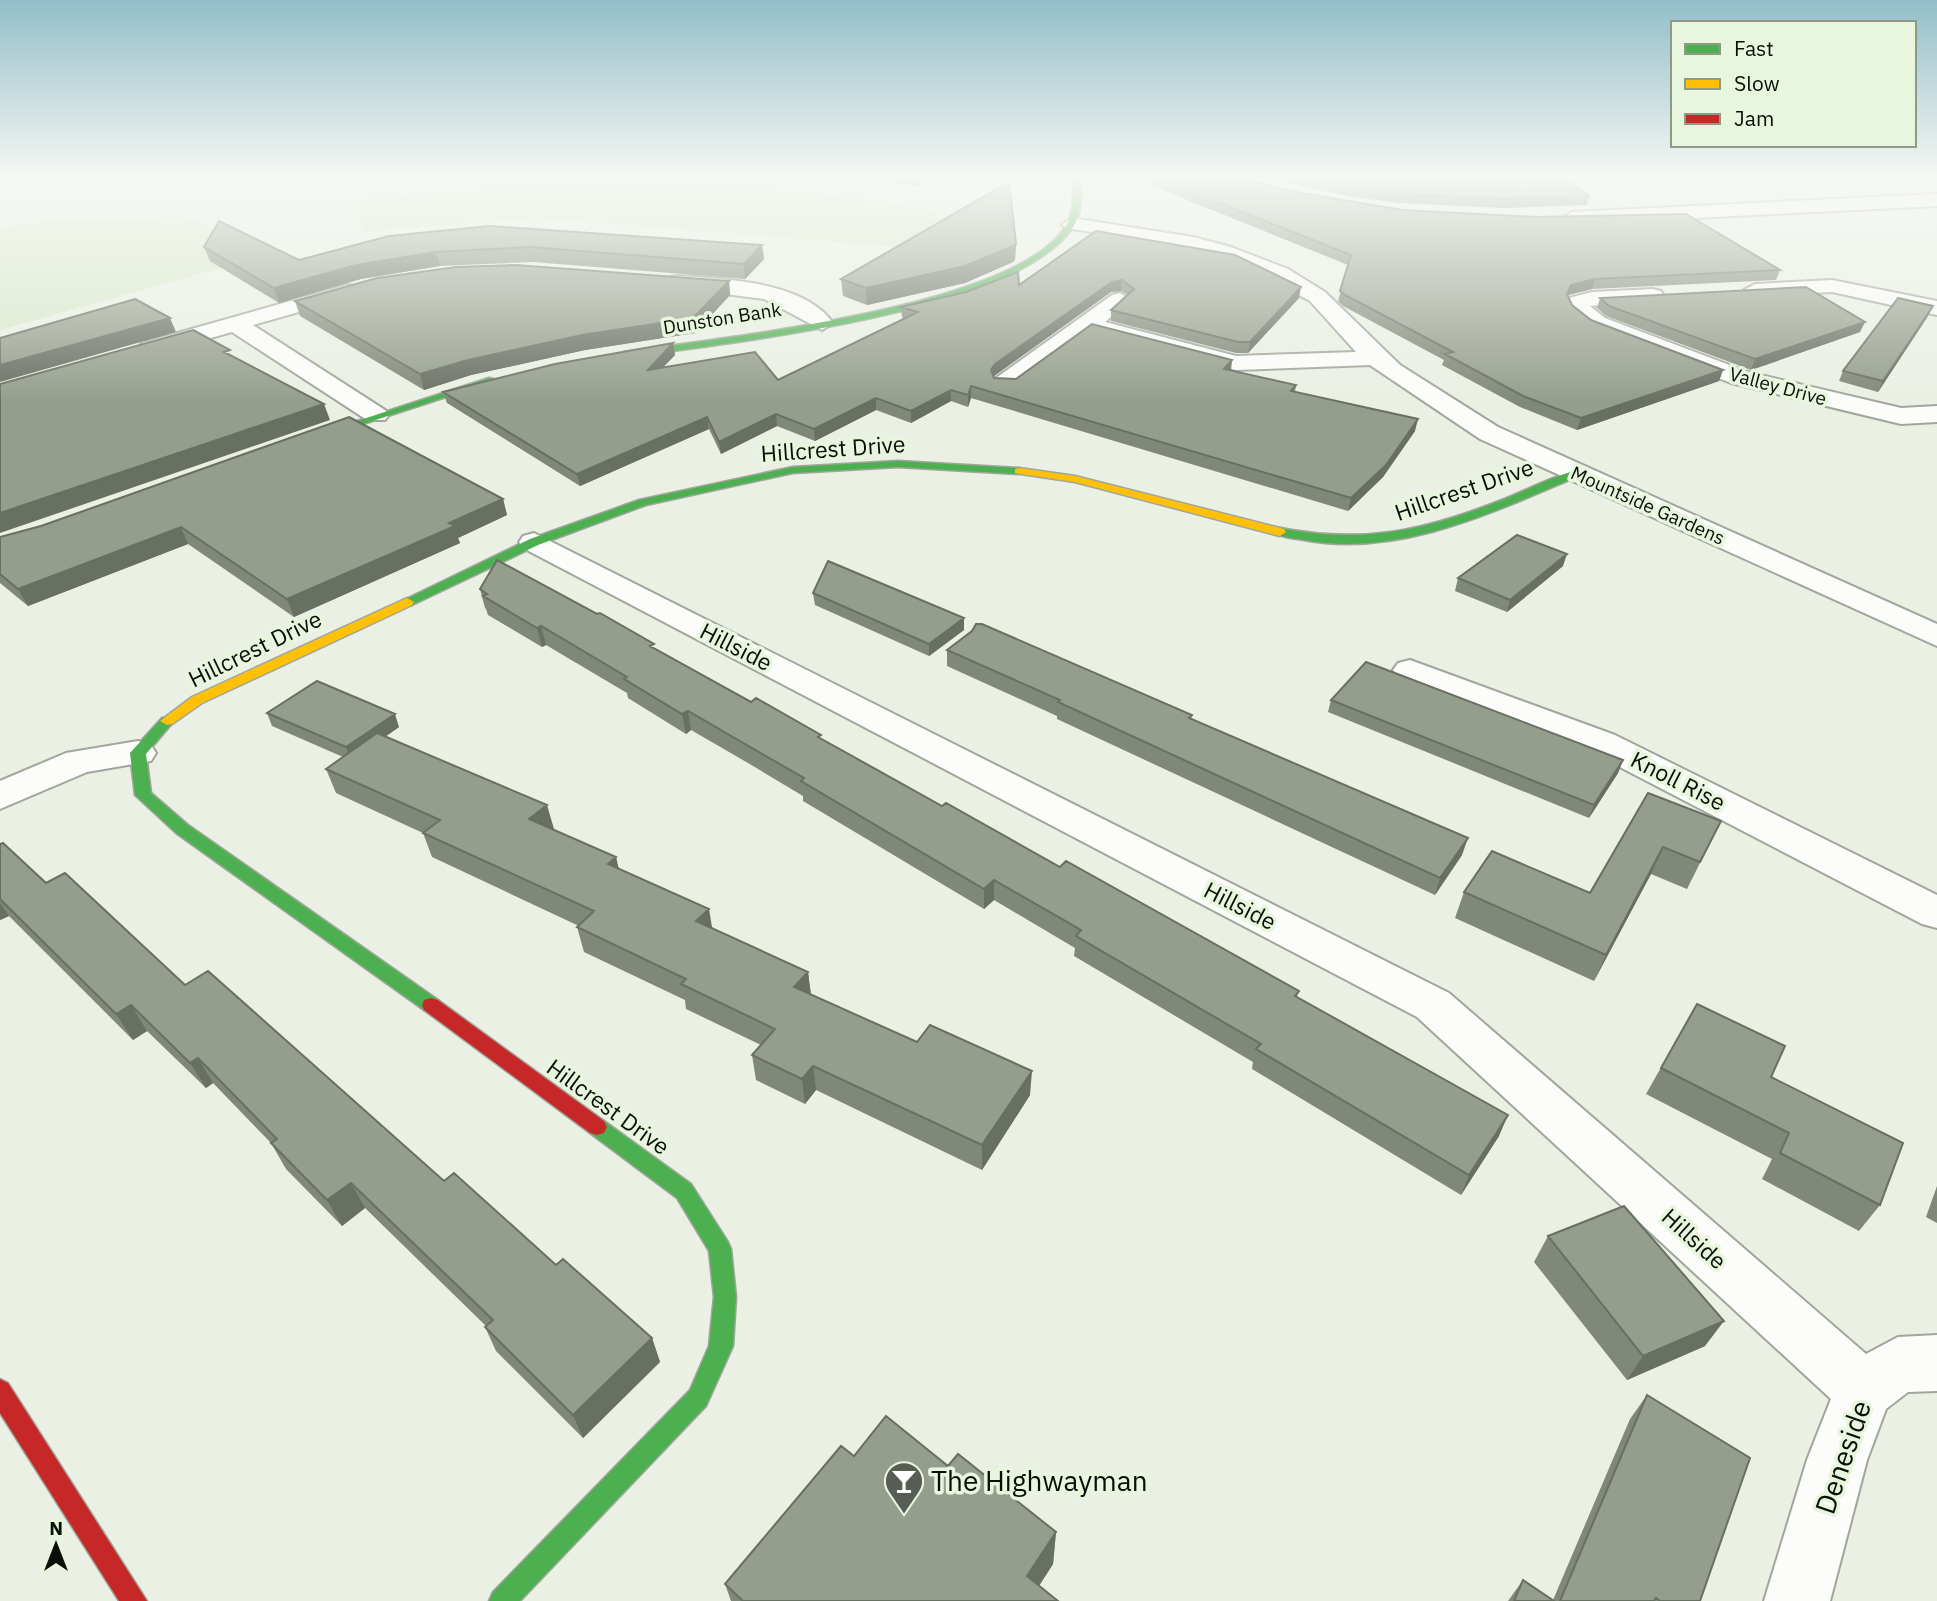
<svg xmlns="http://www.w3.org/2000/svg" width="1937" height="1601" font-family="'IBM Plex Sans',sans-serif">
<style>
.green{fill:#d8e9ca}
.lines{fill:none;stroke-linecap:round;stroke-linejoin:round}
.street-casing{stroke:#a1a69c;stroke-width:4}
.fast-casing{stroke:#a1a69c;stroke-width:3}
.slow-casing{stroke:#a1a69c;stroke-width:3}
.jam-casing{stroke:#a1a69c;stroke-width:3}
.street{fill:#fcfdfb;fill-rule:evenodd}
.fast{fill:#4caf50;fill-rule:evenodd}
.slow{fill:#ffc107;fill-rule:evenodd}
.jam{fill:#c62828;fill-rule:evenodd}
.wall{fill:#808879}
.shaded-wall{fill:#686f63}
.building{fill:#959e8d;stroke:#686f63;stroke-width:2}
.labels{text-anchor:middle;stroke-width:7;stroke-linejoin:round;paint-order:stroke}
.far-street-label{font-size:19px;fill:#0a0e07;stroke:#e9f6de}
.street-label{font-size:23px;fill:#0a0e07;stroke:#e9f6de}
.near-street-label{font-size:28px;fill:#0a0e07;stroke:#e9f6de}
.near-poi-label{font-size:28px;fill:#0a0e07;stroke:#e9f6de;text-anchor:start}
</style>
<rect width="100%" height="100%" fill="#eaf0e4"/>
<path class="green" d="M568,179h135l228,30 41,44 -433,-35 -176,14 -8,-31z
M182,217l95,35 -277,78v-102l70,-10z"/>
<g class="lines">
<g class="street-casing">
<path id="street" d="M1937,194v12l-365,18 -10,-6 10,-6z
M1072,218l121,19 38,10 57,22 37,23 75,73 98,62 439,197v22l-457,-207 -110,-74 -134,5 -145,-38 -77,56h-18l-3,-5 3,-5 116,-83 8,-2 11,7 -26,22 131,34 120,-4 -46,-51 -64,-35 -83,-24 -98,-14 -3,-4z
M678,276c46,3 126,5 155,47l-11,7 -58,-31 -94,-12 -3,-5 3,-5z
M1832,280l105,21v14l-105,-23 -77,4 -11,-6 11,-6z
M347,285l8,1 3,5 -3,5 -102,29 132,85 4,5 -4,5h-18l-135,-88 -82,23 -8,-2 -4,-5 4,-5z
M1653,289l8,2 3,5 -3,5 -71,5 15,12 143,54 153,36 36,-2v16l-36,2 -170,-41 -142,-55 -18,-14 -5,-11 3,-5 23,-6z
M534,533l915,460 417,361 32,-17 39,-2v56l-29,1 -22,17 -19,51 -37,141h-66l43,-141 24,-61 -414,-382 -894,-469 -4,-6 4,-6z
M1410,660l205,75 322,160v33l-15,-4 -333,-173 -191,-74 -5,-7 5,-7z
M138,741l13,4 5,8 -5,8 -64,11 -87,37v-28l66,-28z"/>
</g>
<g class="fast-casing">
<path id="fast" d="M1072,179h8c2,18 2,36 -9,51 -63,85 -343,112 -447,128l-5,-3 5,-3c95,-14 391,-44 442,-126 8,-14 8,-31 6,-47z
M489,378l9,2 -187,61 -9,-2z
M898,461l121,7 6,3 -6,3 -121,-7 -105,6 -147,32 -108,40 -126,60 -5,1 -7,-4 130,-63 109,-39 154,-33z
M1577,470l4,1v4c-86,36 -181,83 -277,65 -10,-2 -23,-2 -30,-8l6,-4c84,16 143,3 222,-28 25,-10 49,-23 75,-30z
M167,717l7,4 -28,33 5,39 37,32 250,175 2,5 -2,5 -7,2 -7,-2 -248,-177 -41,-38 -5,-42 32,-35z
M597,1119l7,2 87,63 37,58 3,7 5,48 -3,49 -27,60 -186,195h-31l4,-9 197,-202 19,-44 5,-49 -5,-46 -32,-53 -87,-65 -3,-6 3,-6z"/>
</g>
<g class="slow-casing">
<path id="slow" d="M1019,468l56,8 209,53 2,3 -6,4 -205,-54 -60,-9v-4z
M407,598l7,4 -2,3 -210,98 -30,21 -5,1 -7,-4 32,-24z"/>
</g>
<g class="jam-casing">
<path id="jam" d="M431,998l7,2 166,121 3,6 -3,6 -7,2 -7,-2 -166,-123 -2,-5 2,-5z
M0,1379l8,4 139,218h-28l-119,-188z"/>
</g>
<use href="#street" class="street"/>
<use href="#fast" class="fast"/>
<use href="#slow" class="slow"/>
<use href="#jam" class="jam"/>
</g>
<path class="wall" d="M861,179h67l-9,7z
M1148,179h97l51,13 484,78 -4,10 -184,9 -24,6 4,10 19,15 132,50 -4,11 -142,49 -57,-23 -78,-42 2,-5 -101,-54 -5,-5 10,-36 -200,-81z
M1274,179h292l23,17 -2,9 -83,3 -106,-5 -52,-7z
M1096,231l203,67 -51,55h-12l-125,-32v-11l17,-15 -7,-4 -10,1 -117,84v2l22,1 215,-9 65,15 -1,7 120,39 -32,46 -35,34 -377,-113 -3,9 -17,-6 -40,22 -35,-13 -61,31 -38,-15 -56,28 -12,-25 -129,57 -133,-83 -4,-11 230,-49 2,12 -12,12 115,13 127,-61 -3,-2 -1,-10 118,-22z
M389,236l373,9 2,14 -19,20 -212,-17 -93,4 -79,13 -82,24 -69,-42 -6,-14 95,13z
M1016,244l-1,16 -2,2 -48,21 -98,22 -24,-9 -2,-17z
M729,281l1,14 -35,38 -110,17 -114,25 -47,15 -124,-74 -5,-15z
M1600,298l260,34 -109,38 -145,-54 -9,-8z
M1928,316l-50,76 -39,-11 4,-10z
M503,499l4,16 -49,23 2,5 -166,74 -106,-73 -160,62 -28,-23v-46z
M1563,566l-56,46 -52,-21 3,-13z
M480,589l175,59 287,158 357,185 -2,6 202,139 -38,59 -209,-126 1,-7 -179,-106 1,-8 -81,-48 -10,9 -181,-108v-5l-55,-33 -57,-33 -5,4 -58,-36 -1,-5 -81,-48 -4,2 -54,-32 -2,-6 -1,-1z
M813,593l151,37 -35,26 -114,-51z
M947,650l245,65 -1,4 271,136 -27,40 -378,-176v-3l-110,-50z
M1331,700l292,60 -5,13 -29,45 -261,-106z
M267,713l132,14 -14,10 169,92 -1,1 63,27 2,12 94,59 96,44 3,23 219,100 -48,75 -166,-80 -11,14 -49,-24 -4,-25 9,-10 -75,-36 -1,-9 -101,-48 -7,-25 2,-1 -147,-69 -9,-24 -87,-40 -10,-24 17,-12 -71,-31z
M1648,793l73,28 -34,68 -36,-15 -57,107 -139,-63 9,-26 126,1z
M0,844l46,39 139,102 467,353 8,24 -77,76 -87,-87 -11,-24 1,-1 -121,-118 -23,18 -56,-57 -15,-26 -58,-60 -7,5 -59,-57 -14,9 -124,-124 -9,4z
M1697,1004l74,73 109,128 -21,26 -97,-52 10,-20 -126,-65z
M1937,1186v37l-11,-6z
M1548,1236l157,110 -78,34 -93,-118z
M1647,1395l53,206h-192l15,-21 30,20 77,-181z
M854,1456l94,10 108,66 -3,32 -14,22 19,15h-327l-6,-17z"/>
<path class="shaded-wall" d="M919,179h9l-9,7z
M1016,244l-1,16 -2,2 -48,21 -98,22 -1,-17z
M762,245l2,14 -19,20 -1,-15z
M436,252l4,14 -79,13 -82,24 -5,-15 82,-23z
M1595,279l-3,10 -24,6 -4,9 3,-10 4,-9z
M1122,280l-1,11 -10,1 -117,84 -3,6v-12l4,-6 117,-82z
M729,281l1,14 -35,38 -110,17 -114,25 -47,15 -4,-16z
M1301,287l-2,11 -51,55 2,-11z
M1933,306l-5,10 -50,76 5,-11z
M170,318l6,14 -176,50v-17z
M1865,322l-5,10 -109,38 4,-11z
M673,343l2,12 -25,26 -2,-11z
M1232,360l-1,11 -7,-2z
M1723,370l-4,11 -142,49 4,-12z
M971,386v12l-3,9v-12z
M951,390v11l-40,22v-12z
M876,398v12l-61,31 -1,-12z
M324,404l6,16 -330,113v-20z
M776,414l1,12 -56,28 -2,-12z
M707,417l2,12 -129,57 -3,-12z
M1418,419l-3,12 -32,46 -35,34 3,-13z
M503,499l4,16 -49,23 2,5 -166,74 -7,-18z
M181,527l7,17 -160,62 -10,-17z
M1567,554l-4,12 -56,46 3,-12z
M964,618v12l-35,26v-12z
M541,626l5,19 -4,2 -5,-19z
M688,711l3,19 -5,4 -4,-20z
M395,714l4,13 -48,33 -5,-13z
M1623,760l-5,13 -29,45 5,-13z
M547,805l7,24 -18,15 -7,-25z
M1468,838l-6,17 -27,40 5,-17z
M1663,847l-12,27 -57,107 12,-26z
M616,857l6,25 -14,-18z
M994,880v20l-10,9v-20z
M0,903l9,13 -9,4z
M709,909l4,24 -17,-12z
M808,972l3,24 -17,-9z
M131,1005l16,26 -14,9 -17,-26z
M198,1058l15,25 -7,5 -16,-25z
M813,1066l3,24 -11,14 -3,-25z
M1032,1071l-2,24 -48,75v-25z
M1508,1115l-9,21 -38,59 8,-20z
M351,1183l14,25 -23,18 -15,-26z
M1724,1321l-19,25 -78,34 16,-24z
M652,1338l8,24 -77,76 -10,-23z
M1056,1532l-3,32 -24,37 -2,-25z"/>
<path class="building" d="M1159,179h86l51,13 106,18 134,7 150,-3 94,56 -185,9 -24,6 -4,9 5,11 19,15 132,50 -142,48 -58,-22 -78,-42 8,-2 -108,-57 -5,-4 11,-36z
M1314,179h252l23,17 -83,3 -106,-5 -52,-7z
M1009,182l7,62 -3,2 -48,20 -99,22 -25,-9z
M219,221l80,39 90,-24 101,-10 272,19 -18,19 -214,-17 -94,5 -80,13 -82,23 -70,-41z
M1096,231l139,24 66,32 -51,55h-12l-127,-32 23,-21 -12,-9 -10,2 -117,82 -4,6 3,8 22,1 76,-55 140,36 -8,9 72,16 -5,6 127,28 -32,46 -35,33 -380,-112 -3,9 -17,-5 -40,21 -35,-13 -62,31 -38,-15 -57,28 -12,-25 -130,57 -134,-82 112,-28 118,-21 -25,27 107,-18 23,28 140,-68 -17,-5 65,-15 52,-20 1,13z
M516,265l213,16 -36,37 -111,17 -114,25 -48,14 -125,-73 82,-23 79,-11z
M1806,287l59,35 -110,37 -146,-53 -9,-8z
M1898,298l35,8 -50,75 -40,-10z
M135,299l35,19 -170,47v-27z
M193,330l37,20 -6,2 100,52 -324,109v-129z
M349,417l154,82 -54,24 6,3 -168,73 -106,-72 -163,62 -18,-15v-37l41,-11z
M1517,535l50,19 -57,46 -52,-22z
M497,560l100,54 3,-1 54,31 -4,2 101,56 5,-4 65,37 -3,2 124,69 4,-3 114,64 6,-6 233,130 -4,5 213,119 -39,60 -213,-126 5,-5 -185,-108 5,-6 -87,-50 -10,9 -183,-108 3,-3 -59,-34 -57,-33 -6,3 -58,-35 3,-2 -86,-51 -4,2 -54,-32 4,-2 -7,-5z
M828,561l136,57 -35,26 -116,-51z
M976,624h6l210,91 -3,3 279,120 -28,40 -382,-176 2,-2 -113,-50 25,-19z
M1366,662l257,98 -29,45 -263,-105z
M317,681l78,33 -49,33 -79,-34z
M377,733l170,72 -18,14 87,38 -8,7 101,45 -13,12 112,51 -14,15 123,55 13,-17 102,46 -50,74 -169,-79 -11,13 -50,-24 23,-26 -94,-45 5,-5 -109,-52 17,-16 -171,-78 17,-13 -114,-51z
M1648,793l73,28 -21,41 -37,-15 -57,108 -142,-63 28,-41 98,42z
M3,843l43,40 19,-10 120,112 23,-14 236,210 10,-8 102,92 7,-6 89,79 -79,77 -88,-88 8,-7 -142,-137 -24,17 -56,-57 6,-4 -79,-81 -8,5 -59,-58 -15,9 -116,-115v-55z
M1697,1004l88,42 -14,31 132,66 -23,62 -100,-52 9,-20 -128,-65z
M1624,1206l100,115 -81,35 -95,-120z
M1647,1395l103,63 -50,143h-40l-4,-3 -2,3h-94z
M886,1416l62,50 10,-12 98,78 -29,44 31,25h-315l-18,-17 116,-138 13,10z
M1523,1580l31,21h-40z"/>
<linearGradient id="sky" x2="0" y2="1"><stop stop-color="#93bec9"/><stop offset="0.44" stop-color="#f6f8f3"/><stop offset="1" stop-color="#f6f8f3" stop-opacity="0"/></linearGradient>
<rect width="1937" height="403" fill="url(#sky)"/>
<defs>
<g id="bar-pin" transform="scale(2.0125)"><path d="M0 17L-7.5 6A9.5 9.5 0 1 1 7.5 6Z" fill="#585d54" stroke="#e9f6de"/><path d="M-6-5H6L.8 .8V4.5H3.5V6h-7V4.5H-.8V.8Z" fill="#fff"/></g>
</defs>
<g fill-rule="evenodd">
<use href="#bar-pin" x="904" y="1481"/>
</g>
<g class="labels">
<g class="far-street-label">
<text transform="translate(722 318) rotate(-9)" y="7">Dunston Bank</text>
<text transform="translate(1778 386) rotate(15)" y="7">Valley Drive</text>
<text transform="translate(1648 505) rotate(24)" y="7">Mountside Gardens</text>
</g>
<g class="street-label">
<text transform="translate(833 449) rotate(-4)" y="8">Hillcrest Drive</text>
<text transform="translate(1464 490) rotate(-19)" y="8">Hillcrest Drive</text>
<text transform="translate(736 647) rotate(27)" y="8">Hillside</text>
<text transform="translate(255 649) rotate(-26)" y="8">Hillcrest Drive</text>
<text transform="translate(1678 781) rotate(27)" y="8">Knoll Rise</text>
<text transform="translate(1240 906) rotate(27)" y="8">Hillside</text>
<text transform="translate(608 1107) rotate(36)" y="8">Hillcrest Drive</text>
<text transform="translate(1694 1239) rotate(42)" y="8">Hillside</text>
</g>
<g class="near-street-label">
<text transform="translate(1843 1457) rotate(-71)" y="10">Deneside</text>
</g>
<g class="near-poi-label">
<text x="931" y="1491">The Highwayman</text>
</g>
</g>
<rect x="1671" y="21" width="245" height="126" fill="#e9f6de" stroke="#909988" stroke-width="2"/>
<rect x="1685" y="44" width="35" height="10" fill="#4caf50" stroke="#909988" stroke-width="2"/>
<text x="1734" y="56" font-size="21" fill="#0a0e07">Fast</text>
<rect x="1685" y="79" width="35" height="10" fill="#ffc107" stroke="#909988" stroke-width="2"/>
<text x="1734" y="91" font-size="21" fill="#0a0e07">Slow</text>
<rect x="1685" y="114" width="35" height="10" fill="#c62828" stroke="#909988" stroke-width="2"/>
<text x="1734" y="126" font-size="21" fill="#0a0e07">Jam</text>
<g transform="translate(56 1545)" stroke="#e9f6de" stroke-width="5" paint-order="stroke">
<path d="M0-5L12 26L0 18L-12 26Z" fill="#0a0e07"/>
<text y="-10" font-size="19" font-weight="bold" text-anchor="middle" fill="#0a0e07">N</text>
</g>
</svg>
